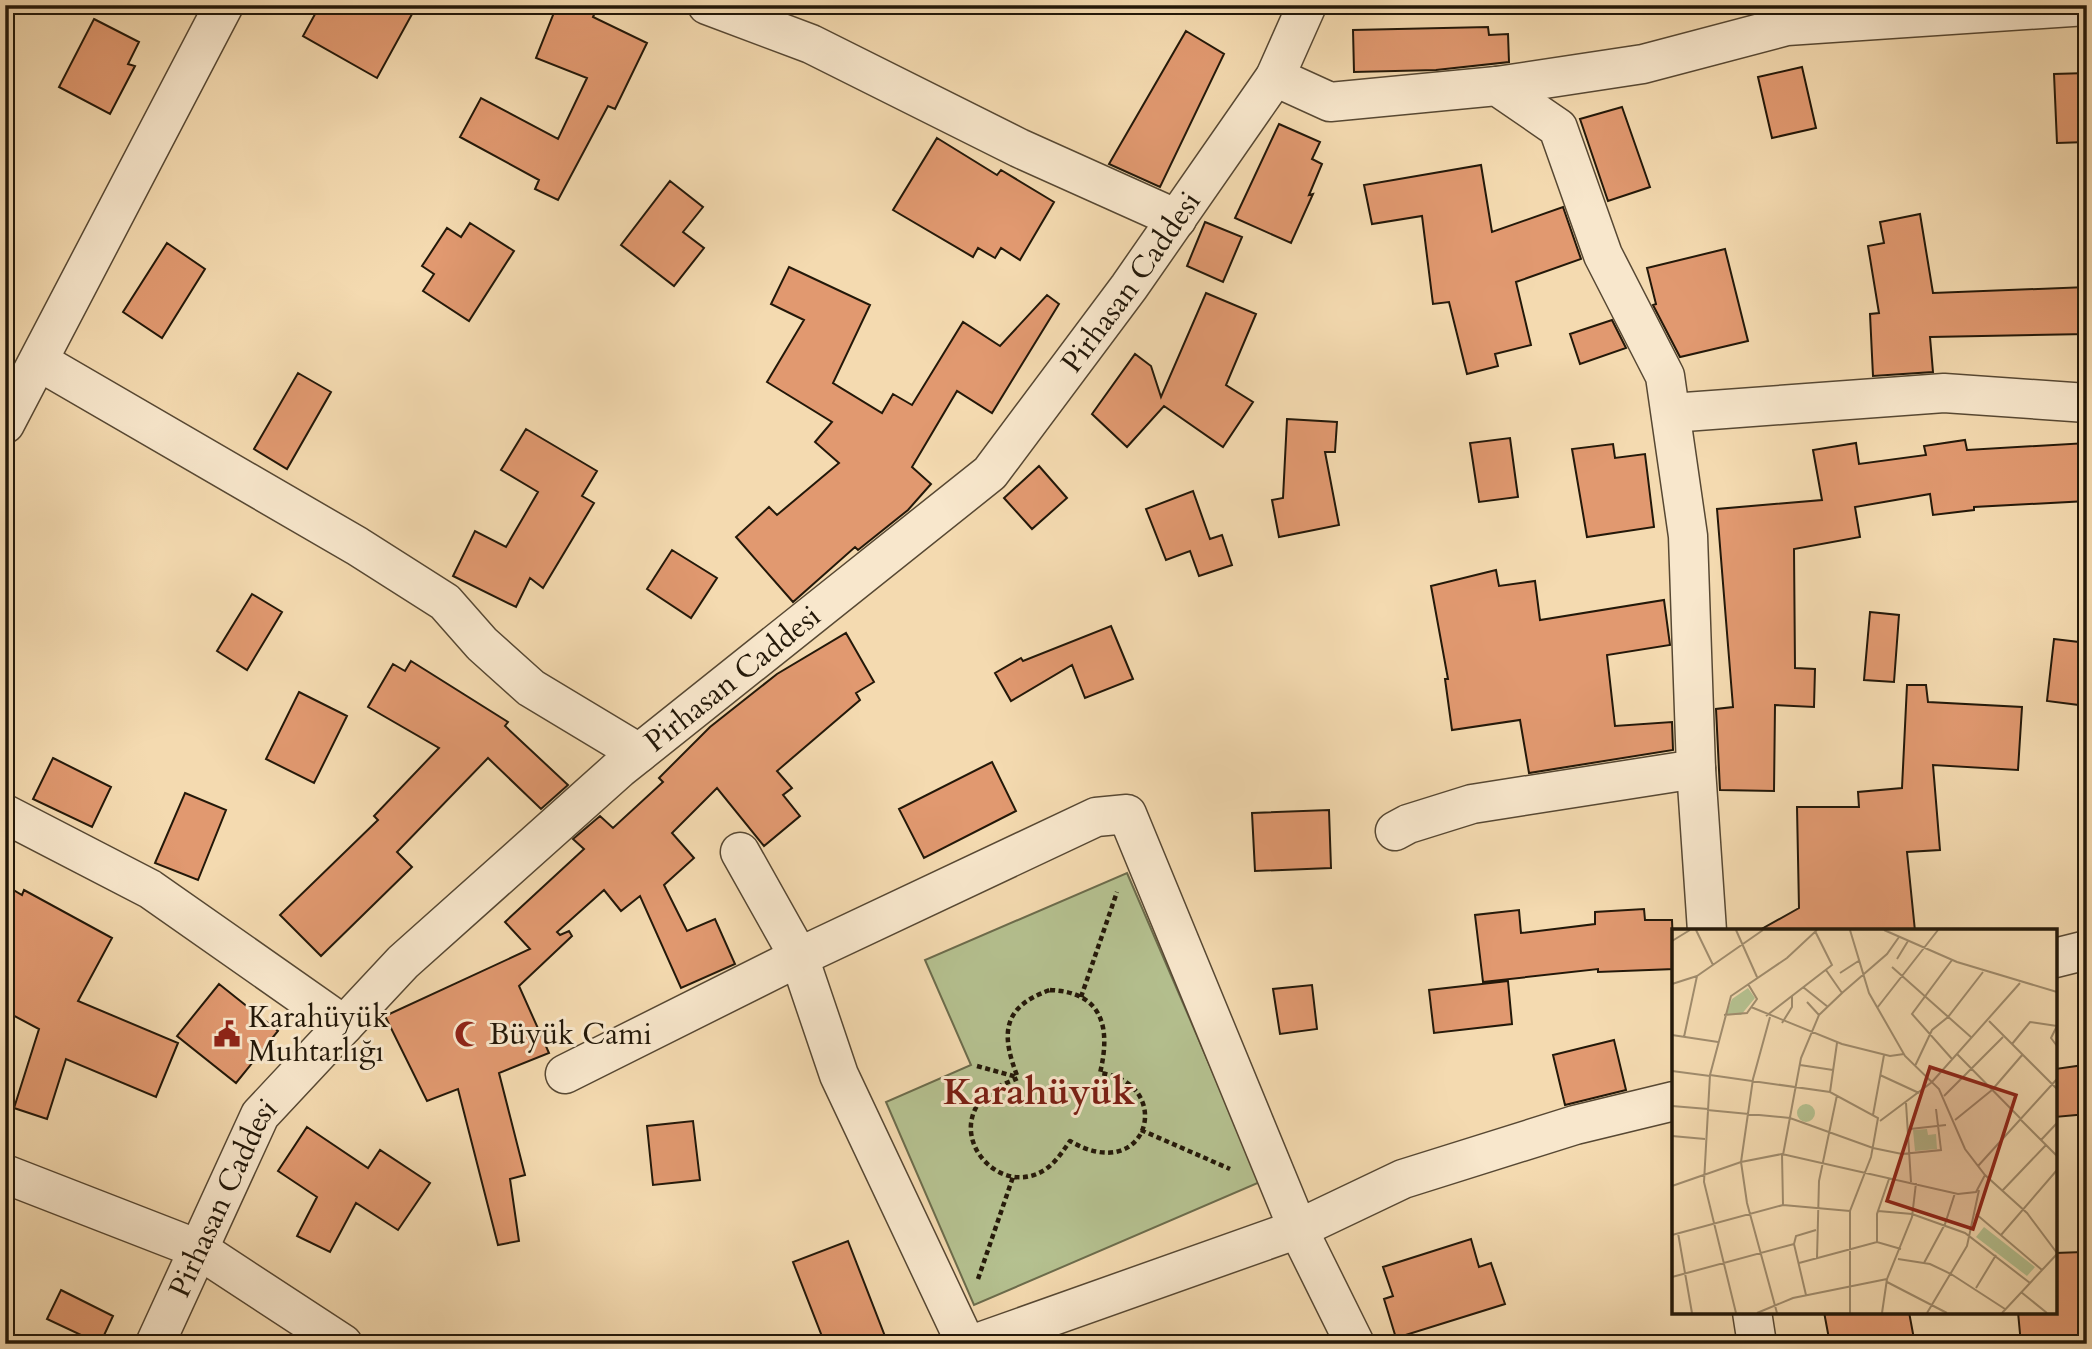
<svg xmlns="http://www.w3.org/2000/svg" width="2092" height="1349" font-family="Cardo,serif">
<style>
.green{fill:#b5c190;stroke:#6c6c4c;stroke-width:2}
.building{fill:#e19970;stroke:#231809;stroke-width:2}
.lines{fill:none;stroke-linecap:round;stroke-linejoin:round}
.minor-casing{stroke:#574833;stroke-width:41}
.path{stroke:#231809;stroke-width:4.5;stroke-dasharray:5 3.5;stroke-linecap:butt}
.minor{stroke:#f8e7cc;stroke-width:38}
.labels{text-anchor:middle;stroke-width:6;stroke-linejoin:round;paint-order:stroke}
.street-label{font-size:30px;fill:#231809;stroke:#f8e7cc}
.poi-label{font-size:30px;fill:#231809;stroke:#f8e7cc;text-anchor:start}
.district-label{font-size:37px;font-weight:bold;fill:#7a1f14;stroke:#f8e7cc}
.inset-road{fill:none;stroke:#a08c6d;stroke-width:2}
.view{fill:#8f2418;fill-opacity:0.15;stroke:#8f2418;stroke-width:3.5}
.inset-edge{fill:none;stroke:#231809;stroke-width:3.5}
</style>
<rect width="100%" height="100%" fill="#f4dab0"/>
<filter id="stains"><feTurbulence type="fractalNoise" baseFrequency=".00286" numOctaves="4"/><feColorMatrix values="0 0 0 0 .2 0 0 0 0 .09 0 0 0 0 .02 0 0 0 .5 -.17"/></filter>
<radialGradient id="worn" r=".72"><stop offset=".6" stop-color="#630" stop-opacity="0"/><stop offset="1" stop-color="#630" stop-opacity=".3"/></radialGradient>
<path class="green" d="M1127,873l133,309 -286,123 -88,-203 85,-37 -46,-105z"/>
<path class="building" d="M320,5h97l-40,73 -74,-42z
M557,5h41l-5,12 54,26 -32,66 -7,-3 -50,94 -23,-11 4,-9 -79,-43 21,-39 77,41 29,-61 -51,-20z
M94,19l45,23 -11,22 7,2 -25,48 -51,-27z
M1488,27l1,8 19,-1 1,28 -73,8 -82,2 -1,-42z
M1186,31l38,23 -64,133 -51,-23z
M1802,67l14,61 -44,10 -14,-61z
M2087,73v69l-30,1 -3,-69z
M1622,107l28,80 -42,14 -28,-82z
M1279,124l41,18 -8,17 10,5 -13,31 4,-1 -22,49 -56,-25z
M937,138l60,37 4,-5 53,32 -34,58 -19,-12 -6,10 -17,-10 -5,9 -80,-47z
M1481,165l11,67 71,-25 18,52 -65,23 15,63 -36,9 3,12 -31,8 -18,-72 -16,2 -11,-88 -50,8 -8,-39z
M670,181l33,26 -20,25 21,16 -30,38 -53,-41z
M1920,214l13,79 154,-6v47l-157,3 3,35 -60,4 -3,-62 9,-1 -11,-67 16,-3 -4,-21z
M1205,222l37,15 -19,45 -36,-16z
M470,223l44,28 -45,70 -46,-30 11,-17 -12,-8 25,-38 14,9z
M167,243l38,26 -43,69 -39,-26z
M1725,249l23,92 -68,16 -27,-52 3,-1 -9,-36z
M789,267l81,38 -37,78 49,30 11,-19 19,11 51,-83 37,24 47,-51 12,9 -67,109 -35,-22 -45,76 19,17 -23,26 -50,40 -3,-3 -62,55 -57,-65 33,-30 8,8 62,-52 -24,-21 17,-20 -65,-40 37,-62 -33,-16z
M1206,293l50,21 -30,71 27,17 -30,45 -59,-41 -37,41 -35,-33 43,-60 16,12 10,31z
M1612,320l14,28 -46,16 -10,-30z
M298,373l33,19 -44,77 -33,-20z
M1287,419l50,3 -2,30h-10l14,73 -60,12 -7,-37 11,-2z
M526,429l71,42 -15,25 12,7 -51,85 -13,-10 -14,29 -63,-31 22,-45 31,16 32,-55 -37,-22z
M1510,438l8,59 -39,5 -9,-59z
M1965,440l2,10 120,-7v58l-113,6v3l-41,5 -3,-21 -75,13 5,30 -66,12 1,119 20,1 -1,38 -39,-2 -1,86 -54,-1 -4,-81 17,-2 -16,-198 105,-9 -9,-50 43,-7 3,21 67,-9 -2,-9z
M1613,444l2,14 30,-4 9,73 -67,10 -15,-88z
M1039,466l28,32 -35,31 -28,-31z
M1193,491l17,48 12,-4 10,30 -33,11 -9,-25 -24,9 -20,-51z
M672,550l45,28 -26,40 -44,-29z
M1496,570l3,16 36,-5 5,39 124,-20 6,45 -63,10 8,71 57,-4 1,28 -144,23 -9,-53 -68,10 -7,-51h3l-17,-93z
M252,594l30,18 -35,58 -30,-19z
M1870,612l29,3 -5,67 -30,-2z
M1111,626l22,53 -48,19 -13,-33 -61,36 -16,-28 26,-15 2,3z
M846,633l28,49 -18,11 4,7 -83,71 15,17 -9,7 17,21 -36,30 -47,-58 -45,45 22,25 -30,27 23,46 28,-12 20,45 -54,24 -41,-92 -19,15 -17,-21 -47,42 3,3 9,-4 3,5 -53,50 30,67 -50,20 26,102 -15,4 9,62 -21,4 -40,-156 -31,12 -42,-85 145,-67 -25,-27 79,-73 -11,-10 27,-23 13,12 50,-46 -4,-4 51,-51 67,-53z
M2054,639l33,4v63l-40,-5z
M411,661l97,61 -3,4 63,59 -27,24 -53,-51 -91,94 15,15 -91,89 -41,-41 98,-95 -4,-4 65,-68 -71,-41 25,-43 12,7z
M1907,685h19l2,17 94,5 -4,63 -85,-5 7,85 -33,2 8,79h-157l41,-23 -2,-101h62l-1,-15 44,-4z
M299,692l48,24 -33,67 -48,-24z
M53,758l58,29 -19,40 -59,-28z
M992,762l24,49 -92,47 -25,-49z
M185,793l41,17 -28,70 -43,-17z
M1329,810l2,58 -76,3 -3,-58z
M5,885l17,10 2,-5 88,48 -34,63 100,42 -22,54 -90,-38 -19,60 -33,-11 25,-79 -34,-18z
M1644,909l1,11h27l2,49 -76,3v-3l-115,13 -8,-67 44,-5 2,23 74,-9v-12z
M1508,981l4,43 -78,9 -5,-43z
M219,984l59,47 -42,52 -59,-47z
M1312,985l5,44 -37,5 -7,-45z
M1614,1040l12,50 -61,15 -12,-50z
M2084,1065l3,49 -32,3v-48z
M693,1121l7,59 -47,5 -6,-59z
M307,1127l61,41 12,-18 50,33 -32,47 -42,-27 -26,49 -33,-16 20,-39 -39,-26z
M1471,1239l8,28 12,-4 14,41 -109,34 -12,-39 9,-3 -10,-29z
M848,1241l40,103h-63l-32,-82z
M2083,1252l4,92h-66l-3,-32h37v-59z
M61,1290l52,26 -13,28 -53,-25z
M1824,1312h85l5,27 -24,5h-60z"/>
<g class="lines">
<g class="minor-casing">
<g id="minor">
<path d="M707,5l104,39 208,104 158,71"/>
<path d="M1275,77l55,25 167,-16 61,42 45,127 62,121 23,160 8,233 11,162"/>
<path d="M1497,86l146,-22 144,-38 300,-20"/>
<path d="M40,362l317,184 88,56 37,42 49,44 108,65"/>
<path d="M1671,413l273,-20 143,10"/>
<path d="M5,424l219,-419"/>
<path d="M5,814l145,75 194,136"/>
<path d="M1395,831l13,-7 64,-20 224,-35"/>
<path d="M740,852l59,105 40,118 127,269"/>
<path d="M2055,958l32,-8"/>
<path d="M565,1074l234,-117 297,-140 31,-3 171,415 57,115"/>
<path d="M5,1174l193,75 145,95"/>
<path d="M1752,1312l5,32"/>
<path id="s1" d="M155,1344l105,-229 143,-153 216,-193 371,-296 139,-186 146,-210 32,-72"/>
<path d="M974,1344l324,-115 105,-50 172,-54 99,-24"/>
</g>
</g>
<path class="path" d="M1050,990c53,2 61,38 50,83 76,10 49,114 -30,68 -7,10 -14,21 -24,28 -44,30 -98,-28 -65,-69 9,-12 24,-16 37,-22 -17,-43 -17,-71 32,-88z
M1081,997l36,-105
M977,1066l40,11
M1141,1130l89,39
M978,1279l35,-102"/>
<use href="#minor" class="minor"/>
</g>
<defs>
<g id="civic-bare" transform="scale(2.1)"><path d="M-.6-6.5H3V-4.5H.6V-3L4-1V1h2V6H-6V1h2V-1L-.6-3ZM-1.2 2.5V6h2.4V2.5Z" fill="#8f2418" stroke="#f8e7cc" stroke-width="2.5" paint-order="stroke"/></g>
<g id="mosque-bare" transform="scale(2.1)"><path d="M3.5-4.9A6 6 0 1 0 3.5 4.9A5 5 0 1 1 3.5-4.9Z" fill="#8f2418" stroke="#f8e7cc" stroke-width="2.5" paint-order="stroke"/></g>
</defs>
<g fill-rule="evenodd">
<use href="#civic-bare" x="227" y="1034"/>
<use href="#mosque-bare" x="468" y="1034"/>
</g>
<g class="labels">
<g class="street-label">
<text dy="10" stroke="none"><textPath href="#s1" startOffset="1463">Pirhasan Caddesi</textPath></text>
<text dy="10" stroke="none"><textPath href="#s1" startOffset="896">Pirhasan Caddesi</textPath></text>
<text dy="10" stroke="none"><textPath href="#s1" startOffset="161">Pirhasan Caddesi</textPath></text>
</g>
<g class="poi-label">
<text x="248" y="1027">Karahüyük<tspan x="248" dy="34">Muhtarlığı</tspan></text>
<text x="489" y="1044">Büyük Cami</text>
</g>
<g class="district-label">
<text x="1039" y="1104">Karahüyük</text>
</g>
</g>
<g transform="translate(1672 929)">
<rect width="385" height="385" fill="#f4dab0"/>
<path d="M76,59l7,10 -14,17 -15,-1 6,-15zM125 184a9 9 0 1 1 18 0a9 9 0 1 1-18 0ZM255,200l1,6 8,-1 1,15 -22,2 -2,-21zM312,298l51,40 -8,9 -51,-39z" fill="#b5c190"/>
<path class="inset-road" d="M24,1l17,35M64,1l21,47M178,1l19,63 36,63 34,33 26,60 20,26 42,38 30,40M212,1l73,32 100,30M0,12l18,-11M225,30l11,-18M220,38l80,71M168,44l20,-13M0,55l25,-8M131,58l25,20M170,64l45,-39 12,-17M79,78l91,37 48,12 14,-2M205,79l61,-78M52,86l23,-2 10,-14 -9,-15M147,86l23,-22 -16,-23M94,87l66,-51 -17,-34M98,88l-17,62 -12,83 6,41 30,110M317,92l68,68M110,94l10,-16v-11M385,97l-6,12 6,8M0,106l46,7M12,108l13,-61 66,-46M340,115l18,-22 27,4M285,125l63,64M280,130l-40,-45 40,-54M128,136l33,5M243,137l17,-36 16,-13 35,-45M0,142l38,5M38,146l120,17 48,26 -7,39 -21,54v102M208,146l39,18M320,161l31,-36M158,163l7,-49M272,167l59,-59M234,174l5,79M0,177l36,3M35,181l83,8 83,30 29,6 39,-4 -5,-41M201,186l11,-60M348,190l37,37M283,191l37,-30M208,192l52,-39 88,-99M238,200l36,-4M0,207l33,3M369,211l16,-17M110,225l1,51M111,226l18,-97 18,-43 -12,-13M306,237l79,-87M0,257l69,-24 41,-8 176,40 18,-2 9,-17M330,262l44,-46M206,282l34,3 53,19 65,50M304,285l66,56M6,304l14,80M0,306l111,-30 67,6M329,306l56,-65M205,313v-28l12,-35M145,329l2,-77 18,-86M226,330l32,5 21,10 54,35M127,334l78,-21 24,7M252,334l21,-39 10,-31M0,348l122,-33M215,353l60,31M304,359l20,-33M349,363l26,21M134,366l-12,-51 2,-8 20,-6M64,384l-32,-131 6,-107 21,-79 56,-38 30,-28M85,384l36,-15 94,-19M210,384l5,-34 25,-62 4,-34M255,384l40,-67 12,-56M330,384l55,-59"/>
<path class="view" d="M258,138l86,28 -43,134 -86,-28z"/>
<rect width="385" height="385" class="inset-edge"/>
</g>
<rect width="2092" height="1349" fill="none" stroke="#f4dab0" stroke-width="28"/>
<rect x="7" y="7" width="2078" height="1335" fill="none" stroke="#231809" stroke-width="3.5"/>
<rect x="14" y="14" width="2064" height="1321" fill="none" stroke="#231809" stroke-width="2"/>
<rect width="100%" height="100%" filter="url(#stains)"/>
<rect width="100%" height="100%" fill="url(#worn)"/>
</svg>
